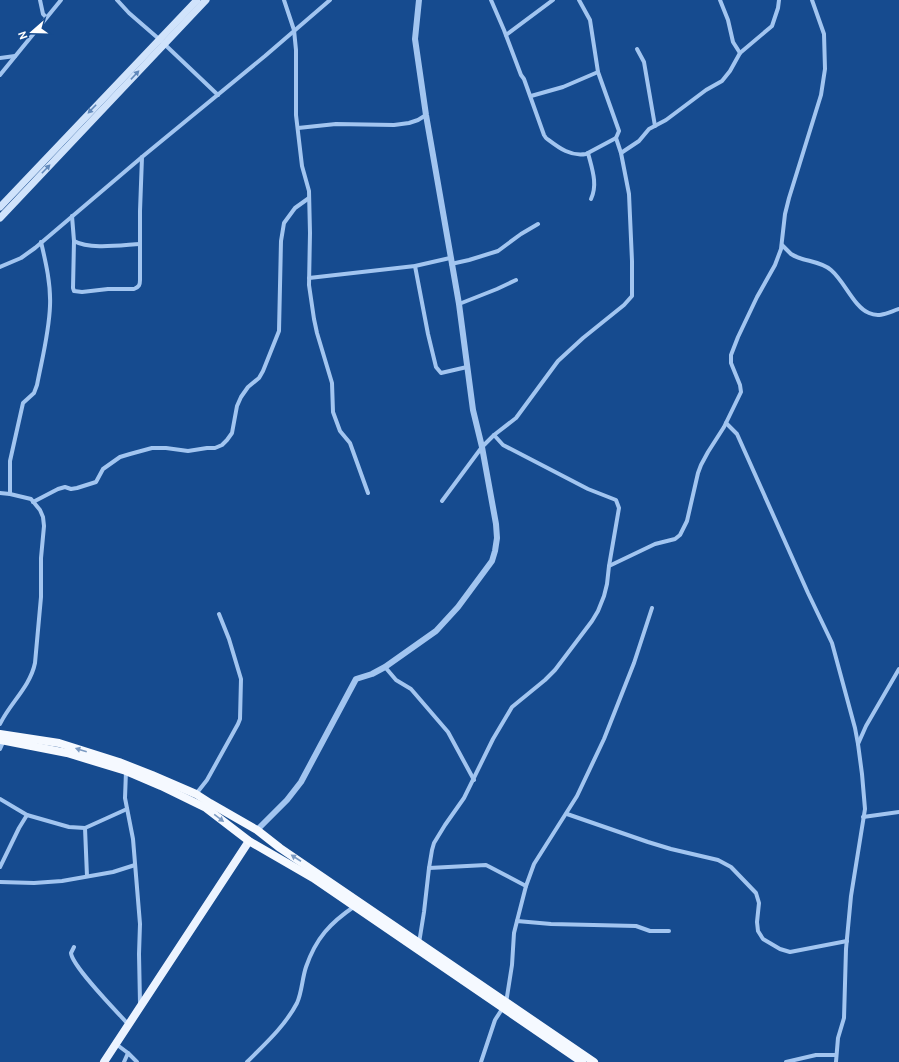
<svg xmlns="http://www.w3.org/2000/svg" width="899" height="1062" font-family="Overpass,sans-serif">
	<style>
		.lines { fill: none; stroke-linecap: round; stroke-linejoin: round }
		.minor { stroke: #a2c5f0; stroke-width: 4 }
		.tertiary { stroke: #a2c5f0; stroke-width: 6 }
		.secondary { stroke: #d0e3fb; stroke-width: 7 }
		.primary { stroke: #ebf3ff; stroke-width: 8 }
		.trunk { stroke: #f5f9ff; stroke-width: 8 }
		.oneway { fill: #6088ba }
		.oneway2 { fill: #7a99c1 }
	</style>
	<rect width="100%" height="100%" fill="#164b8f"/>
	<g class="lines">
		<g class="minor">
			<polyline points="40,0 43,14 46,17"/>
			<polyline points="117,0 129,13 159,39 218,95"/>
			<polyline points="284,0 294,30 296,50 296,115 302,166 309,191 310,233 309,285 314,319 317,333 332,383 333,412 340,431 350,443 368,493"/>
			<path d="M491,0L504,30L521,75L524,79L544,135L546,138C558,147 570,157 586,154L616,138L619,131L598,72L590,20L579,0"/>
			<polyline points="720,0 728,20 733,42 740,53"/>
			<polyline points="506,35 553,0"/>
			<polyline points="637,49 644,62 655,126"/>
			<polyline points="0,58 15,56"/>
			<polyline points="0,75 61,0"/>
			<polyline points="531,96 563,87 598,72"/>
			<polyline points="298,128 336,124 394,125 409,123 418,120 426,115"/>
			<path d="M588,153C592,169 598,184 591,199"/>
			<polyline points="621,153 639,141 649,129 666,120 706,90 722,81 730,71 740,53 772,26 778,8 779,0"/>
			<path d="M72,216L74,241L73,288L74,291L82,292L108,289H134C139,287 140,285 140,280V211L142,157"/>
			<path d="M74,241C90,250 122,245 140,244"/>
			<path d="M782,245C785,248 788,251 791,254C803,262 819,260 831,270C845,282 854,307 869,313C880,318 889,312 899,309"/>
			<polyline points="451,264 469,260 498,251 521,234 538,224"/>
			<polyline points="415,266 428,334 436,367 441,373 467,367"/>
			<polyline points="0,267 21,258 35,248 142,157 265,56 330,0"/>
			<polyline points="309,278 415,266 450,258"/>
			<polyline points="459,304 497,289 516,280"/>
			<polyline points="726,423 737,434 808,593 832,643 855,728 858,744"/>
			<polyline points="494,435 503,445 588,489 616,500 619,508 609,566"/>
			<path d="M0,493L10,494V461L23,403L34,393L37,385C42,359 49,333 50,306C51,285 46,263 41,242"/>
			<polyline points="442,501 482,447 494,435 516,418 558,361 583,338 624,305 632,296 632,261 629,194 621,153 616,138"/>
			<polyline points="33,502 58,489 65,487 71,489 77,488 96,482 103,469 120,457 130,454 152,448 166,448 188,451 207,448 215,448 222,445 227,440 232,433 237,406 241,397 248,387 259,378 263,371 279,331 281,241 284,223 295,208 309,198"/>
			<polyline points="385,667 396,680 411,689 448,732 474,780"/>
			<path d="M0,724C10,703 30,687 35,663L41,597V558L44,526L43,517L40,510L31,499L10,494"/>
			<polyline points="0,749 4,740"/>
			<polyline points="126,771 125,798 133,839 140,924 139,954 140,1003"/>
			<polyline points="196,794 207,780 238,724 240,719 241,679 229,639 219,614"/>
			<polyline points="0,799 27,815 69,827 85,828 127,809"/>
			<polyline points="567,814 648,842 671,849 718,860 731,867 756,893 759,903 757,922 758,931 763,939 780,949 790,952 847,941"/>
			<polyline points="863,817 899,812"/>
			<polyline points="85,828 87,876"/>
			<polyline points="0,867 19,828 27,815"/>
			<polyline points="429,868 486,865 526,886"/>
			<polyline points="0,882 34,883 62,881 113,872 135,865"/>
			<polyline points="517,921 526,886 534,864 577,796 604,739 634,663 652,608"/>
			<polyline points="419,943 424,912 429,868 432,850 434,843 445,825 464,798 493,739 512,707 545,680 555,670 592,621 598,611 604,596 607,584 609,566 655,544 675,539 680,535 687,521 698,473 701,465 708,452 724,427 741,392 740,385 731,363 731,355 738,337 757,297 775,265 781,249 785,214 789,198 821,95 825,69 824,34 812,0"/>
			<path d="M74,947L71,953C72,966 117,1012 128,1024"/>
			<polyline points="116,1044 128,1053"/>
			<polyline points="124,1062 128,1053 137,1062"/>
			<path d="M247,1062C265,1044 285,1026 297,1003C302,992 302,979 306,967C316,938 330,923 355,906"/>
			<polyline points="481,1062 495,1020 506,1003 512,965 514,933 517,921 551,924 636,926 650,931 669,931"/>
			<polyline points="786,1062 816,1055 836,1055"/>
			<polyline points="836,1062 838,1038 844,1018 846,949 851,896 865,809 862,774 858,744 866,726 899,669"/>
		</g>
		<polyline class="tertiary" points="257,830 287,800 301,782 356,679 372,674 385,667 436,631 458,607 492,561 495,551 497,538 496,524 482,447 473,410 459,304 426,115 415,39 419,0"/>
		<g class="secondary">
			<polyline points="0,207 197,0"/>
			<polyline points="0,218 206,0"/>
		</g>
		<polyline class="primary" points="104,1062 249,841"/>
		<g class="trunk">
			<polyline points="0,734 59,743 119,762 152,775 196,794 210,803 257,830 280,848 594,1062"/>
			<polyline points="0,740 67,753 126,771 161,786 206,808 249,841 313,878 582,1062"/>
		</g>
	</g>
	<defs><path id="oneway-solid" d="M-6-.8H1V-3.2L6.5 0L1 3.2V.8H-6Z"/></defs>
	<g class="oneway">
		<use href="#oneway-solid" transform="translate(135 75) rotate(-47)"/>
		<use href="#oneway-solid" transform="translate(92 109) rotate(134)"/>
		<use href="#oneway-solid" transform="translate(46 169) rotate(-46)"/>
	</g>
	<g class="oneway2">
		<use href="#oneway-solid" transform="translate(81 750) rotate(-163)"/>
		<use href="#oneway-solid" transform="translate(219 818) rotate(37)"/>
		<use href="#oneway-solid" transform="translate(296 858) rotate(-147)"/>
	</g>
	<g transform="translate(32 32) rotate(250)" stroke="#164b8f" stroke-width="3" paint-order="stroke">
	<path d="M0-3L7 15L0 10L-7 15Z" fill="#ffffff"/>
	<text y="-6" font-size="11" font-weight="bold" text-anchor="middle" fill="#ffffff">N</text>
	</g>
</svg>
